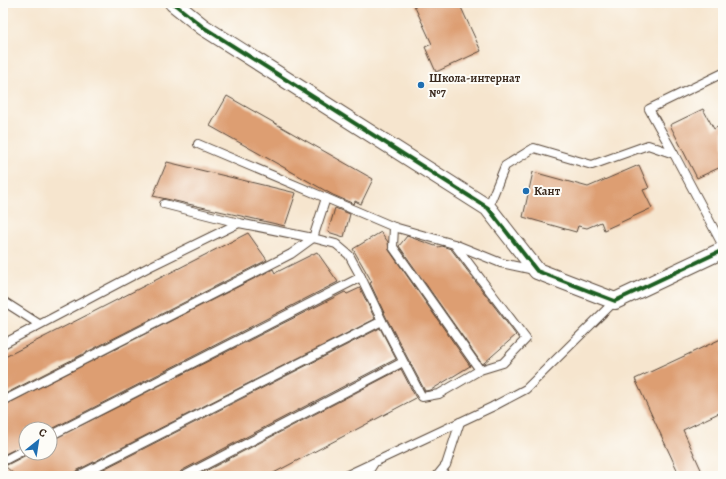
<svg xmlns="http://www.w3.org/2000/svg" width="726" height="479" font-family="Alegreya,serif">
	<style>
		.building { fill: #dd9e72 }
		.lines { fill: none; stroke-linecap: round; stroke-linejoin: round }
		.service-casing { stroke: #574638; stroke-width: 10 }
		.minor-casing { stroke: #574638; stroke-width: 18 }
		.service { stroke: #fff; stroke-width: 8 }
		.minor { stroke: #fff; stroke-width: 16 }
		.cycleway-casing { stroke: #fdfcf7; stroke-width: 6 }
		.cycleway { stroke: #1b5e20; stroke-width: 4 }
		.poi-dot { fill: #1f6fb2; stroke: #fdfcf7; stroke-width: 1.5 }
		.labels { text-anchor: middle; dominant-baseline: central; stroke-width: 4; stroke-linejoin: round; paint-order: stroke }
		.poi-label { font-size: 12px; font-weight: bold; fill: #3b2a1e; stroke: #fdfcf7; text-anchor: start }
	</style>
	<rect width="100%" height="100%" fill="#fdfcf7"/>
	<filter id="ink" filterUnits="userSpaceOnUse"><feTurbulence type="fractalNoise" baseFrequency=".025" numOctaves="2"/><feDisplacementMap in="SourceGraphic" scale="8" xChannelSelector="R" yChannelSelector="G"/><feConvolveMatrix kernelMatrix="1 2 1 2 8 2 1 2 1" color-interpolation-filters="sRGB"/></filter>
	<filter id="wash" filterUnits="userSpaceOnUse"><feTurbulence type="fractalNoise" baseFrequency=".012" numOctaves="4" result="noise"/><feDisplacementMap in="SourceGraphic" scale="16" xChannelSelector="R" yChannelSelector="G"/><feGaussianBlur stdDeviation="0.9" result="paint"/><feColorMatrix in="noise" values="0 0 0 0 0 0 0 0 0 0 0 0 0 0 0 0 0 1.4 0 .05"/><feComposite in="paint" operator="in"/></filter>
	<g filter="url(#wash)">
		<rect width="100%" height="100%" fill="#f6e5ce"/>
		<g id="blocks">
			<g class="building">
				<polygon points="413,3 459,3 481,51 436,72 425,47 432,44"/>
				<polygon points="227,96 373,179 361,204 355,201 354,204 333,195 210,126"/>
				<polygon points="703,109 714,129 723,124 723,166 697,178 670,125"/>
				<polygon points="167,162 296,193 285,226 153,196"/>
				<polygon points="639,165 649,188 643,190 652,208 604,230 601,222 587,228 578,226 576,232 523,217 533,172 588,187"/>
				<polygon points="335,208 350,214 344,237 328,232"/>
				<polygon points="381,232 388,242 389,250 470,366 431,390 425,391 387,319 370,283 372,282 353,249"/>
				<polygon points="248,233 267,260 3,395 3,358"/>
				<polygon points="407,236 438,247 442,246 451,249 516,335 484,363 482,364 399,246"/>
				<polygon points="317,252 338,282 50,430 26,429 26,444 3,455 3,406 273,269 275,273"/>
				<polygon points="360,288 375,319 76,471 73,476 16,476 5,466 30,453 50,453 50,441 345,292 347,294"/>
				<polygon points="380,328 396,359 181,471 179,476 90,476"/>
				<polygon points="723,338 723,411 683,430 704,476 680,476 635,379"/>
				<polygon points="401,369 416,398 268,476 196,476"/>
			</g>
		</g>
	</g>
	<g filter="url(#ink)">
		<use href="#blocks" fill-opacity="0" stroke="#574638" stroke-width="1"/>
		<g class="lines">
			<g class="service-casing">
				<g id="service">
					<polyline points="198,144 326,198"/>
					<polyline points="674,154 649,109 723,73"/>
					<polyline points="164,204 239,223 313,238 336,244 349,255 361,277 382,321 422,397 439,394 480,370 503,363 526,339 455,245"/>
					<polyline points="488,208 505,166 534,148 592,165 648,145 674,154 723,246"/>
					<polyline points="394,227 393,247 480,370"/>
					<polyline points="3,301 39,324"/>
					<polyline points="3,344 149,267 239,223"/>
					<polyline points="3,401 291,254 313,238 326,198 394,227 454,244 501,263 534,270"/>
					<polyline points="50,436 361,277"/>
					<polyline points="3,461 26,449"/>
					<polyline points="78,476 382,321"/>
					<polyline points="184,476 403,362"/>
					<polyline points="345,476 492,407 526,389 615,301"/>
					<polyline points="366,476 374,463"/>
					<polyline points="437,476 446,465 460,422"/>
				</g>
			</g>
			<g class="minor-casing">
				<polyline id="minor" points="173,3 203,27 488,208 537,271 615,301 723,250"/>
			</g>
			<use href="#service" class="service"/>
			<use href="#minor" class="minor"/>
			<g class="cycleway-casing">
				<polyline id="cycleway" points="173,3 203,27 488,208 537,271 615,301 723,250"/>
			</g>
			<use href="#cycleway" class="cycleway"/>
		</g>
	</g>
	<g class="poi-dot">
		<circle cx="421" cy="85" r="4"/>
		<circle cx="526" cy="191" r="4"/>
	</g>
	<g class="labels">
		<g class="poi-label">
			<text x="429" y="78">Школа-интернат<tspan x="429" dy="14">№7</tspan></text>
			<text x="534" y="191">Кант</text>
		</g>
	</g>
	<rect width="726" height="479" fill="none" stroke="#fdfcf7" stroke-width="16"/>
	<g transform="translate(38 441) rotate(30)"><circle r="19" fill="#fdfcf7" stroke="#afa8a0"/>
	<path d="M0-3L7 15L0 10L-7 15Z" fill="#1f6fb2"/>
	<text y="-6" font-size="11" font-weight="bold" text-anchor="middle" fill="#3b2a1e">С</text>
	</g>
</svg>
